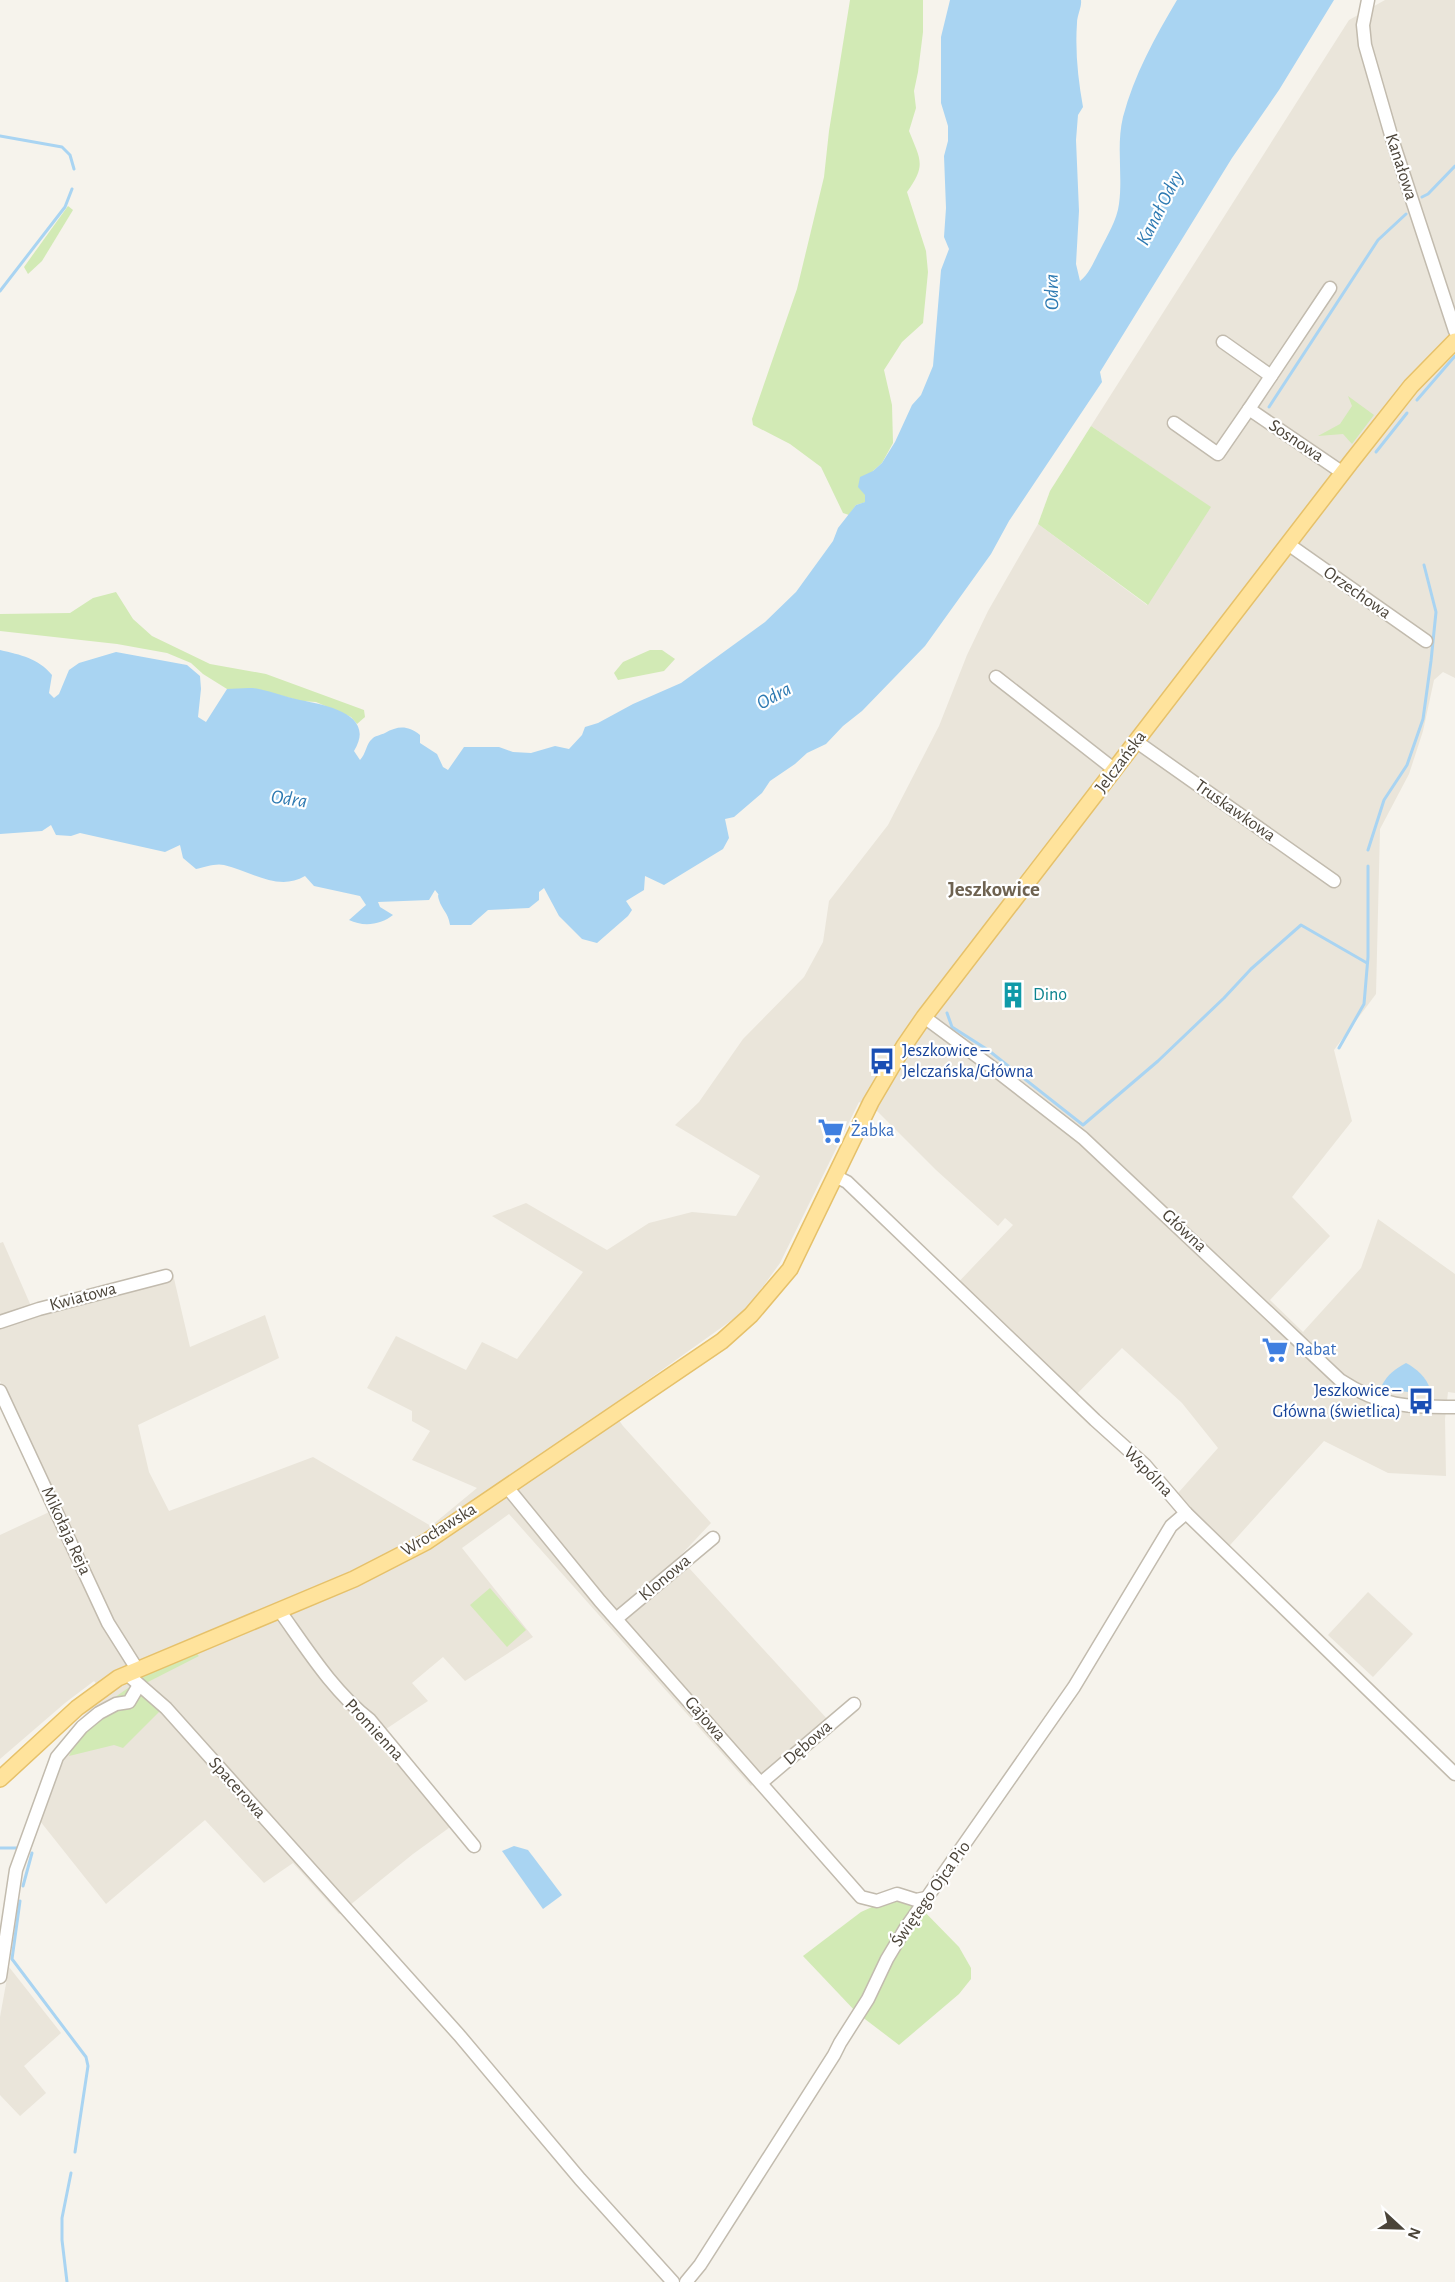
<svg xmlns="http://www.w3.org/2000/svg" width="1455" height="2282" font-family="'Alegreya Sans',sans-serif">
	<style>
		.residential { fill: #eae5da }
		.green { fill: #d2eab5 }
		.water { fill: #a9d4f2 }
		.lines { fill: none; stroke-linecap: round; stroke-linejoin: round }
		.stream { stroke: #a9d4f2; stroke-width: 3 }
		.minor-casing { stroke: #c2bbae; stroke-width: 15 }
		.major-casing { stroke: #e6c16a; stroke-width: 18 }
		.minor { stroke: #fff; stroke-width: 12 }
		.major { stroke: #ffe39c; stroke-width: 15 }
		.labels { text-anchor: middle; dominant-baseline: central; stroke-width: 4.5; stroke-linejoin: round; paint-order: stroke }
		.street-label { font-size: 18px; fill: #4b4439; stroke: #fff }
		.culture-label { font-size: 18px; fill: #0d838f; stroke: #fff; text-anchor: start }
		.transit-label { font-size: 18px; fill: #164399; stroke: #fff; text-anchor: start }
		.shop-label { font-size: 18px; fill: #366cbe; stroke: #fff; text-anchor: start }
		.water-label { font-size: 20px; font-style: italic; fill: #2e7ab2; stroke: #fff }
		.quarter-label { font-size: 21px; font-weight: bold; fill: #6e6250; stroke: #fff }
	</style>
	<rect width="100%" height="100%" fill="#f6f3ec"/>
	<g class="residential">
		<polygon points="1385,0 1455,0 1455,678 1443,672 1434,680 1423,731 1409,774 1380,829 1376,994 1334,1050 1352,1121 1292,1197 1330,1236 1270,1300 1303,1332 1361,1268 1378,1219 1455,1274 1455,1393 1448,1392 1445,1419 1446,1476 1388,1473 1324,1441 1222,1554 1171,1501 1218,1448 1182,1403 1122,1348 1069,1402 951,1290 1013,1225 1005,1218 998,1226 936,1170 877,1111 859,1102 780,1263 746,1310 610,1407 623,1426 711,1523 679,1557 829,1721 751,1786 509,1514 462,1548 533,1637 465,1681 443,1657 412,1683 428,1701 383,1731 453,1825 413,1854 339,1914 293,1863 264,1883 205,1820 106,1904 40,1821 76,1724 104,1693 94,1681 65,1703 0,1759 0,1535 60,1507 0,1381 0,1243 3,1242 31,1306 172,1270 190,1347 265,1315 279,1358 138,1425 149,1472 169,1511 313,1457 431,1526 477,1488 412,1460 430,1431 412,1421 412,1411 367,1388 396,1336 466,1370 482,1342 517,1359 583,1272 492,1216 526,1203 607,1250 649,1223 692,1212 736,1216 760,1176 675,1125 699,1102 743,1039 804,977 823,942 829,901 888,825 939,726 967,655 988,611 1038,524 1147,605 1210,507 1091,426 1349,20"/>
		<polygon points="1368,1592 1413,1634 1373,1677 1328,1635"/>
		<polygon points="9,1967 61,2033 24,2066 46,2093 20,2116 0,2095 0,2017"/>
	</g>
	<g class="green">
		<path d="M850,0H923V32L918,72L914,91L916,108L909,131C920,159 927,165 907,192L926,251L928,272L923,323L902,342L884,370L892,405L893,443L882,463L873,471L866,502L856,505L849,515L843,513L821,467L790,444L753,425L752,419L797,289L824,177L829,131Z"/>
		<polygon points="68,206 73,210 42,261 28,274 24,267"/>
		<polygon points="1348,396 1374,415 1352,444 1343,434 1318,436 1340,424 1352,406"/>
		<polygon points="1091,426 1211,507 1148,605 1038,524 1050,491"/>
		<polygon points="116,592 133,619 152,636 210,664 266,674 364,710 365,717 357,724 351,717 316,702 301,701 257,689 227,689 203,674 191,663 167,653 117,644 0,631 0,614 70,613 93,598"/>
		<polygon points="650,650 662,650 675,659 664,671 618,680 614,673 623,662"/>
		<polygon points="490,1588 526,1630 507,1647 470,1605"/>
		<polygon points="196,1653 199,1656 146,1683 167,1704 123,1748 114,1745 69,1756 88,1716 141,1679 150,1669"/>
		<polygon points="894,1897 915,1902 959,1947 971,1968 971,1979 959,1994 899,2045 857,2013 803,1956 861,1912"/>
	</g>
	<g class="water">
		<path d="M950,0H1081C1082,7 1077,15 1077,23C1075,51 1078,79 1083,107L1078,115L1076,140L1079,211L1076,264L1080,281C1090,273 1094,261 1100,250C1107,236 1117,220 1119,204C1123,175 1116,146 1123,117C1134,75 1155,37 1177,0H1334L1279,90L1232,158L1100,372L1102,382L1009,521L991,554L925,646L862,711L843,726L826,744L807,753L795,764L770,781L762,793L734,817L725,819L729,838L723,849L664,885L645,876L644,890L626,901L632,910L628,916L597,943L582,939L559,916L544,888L539,892V900L529,908L488,910L471,925H450C448,912 442,910 439,900C436,890 442,899 435,890L429,900L378,902L380,907L393,915C381,925 363,927 349,920L366,905L360,896L314,886L305,876C278,892 251,871 224,865C216,863 204,867 196,869L183,858L180,845L165,852L80,833L71,836L56,835L51,825L42,831L0,834V650C21,655 38,658 52,675L49,693L54,698L59,694L69,670L79,663L116,652L187,665L200,676L201,689L198,717L206,722L227,689C237,689 249,687 259,689C273,692 286,697 300,700C325,705 377,714 354,751L360,760C366,754 366,744 372,739C374,736 381,735 385,733C398,726 407,725 420,735V743L437,754L443,767L448,770L464,747H499L513,752L531,753L555,746L569,749L582,735L585,727L598,723L633,704L681,683L765,622L796,592L833,541L838,528L856,505L865,502V495L858,487L860,477L873,471L882,463L895,442L912,405L921,395L933,366L941,270L949,249L944,237L946,208L944,156L948,141V126L941,103V37Z"/>
		<path d="M1406,1363C1416,1368 1427,1378 1430,1389L1426,1394L1391,1390L1382,1385C1388,1374 1395,1369 1406,1363Z"/>
		<polygon points="514,1846 528,1850 562,1895 543,1909 502,1851"/>
	</g>
	<g class="lines">
		<g class="stream">
			<polyline points="0,136 62,147 70,155 74,169"/>
			<polyline points="1422,197 1428,194 1455,166"/>
			<polyline points="0,291 65,207 72,189"/>
			<polyline points="1417,400 1455,356"/>
			<polyline points="1269,407 1378,240 1406,214"/>
			<polyline points="1376,452 1407,413"/>
			<polyline points="1368,850 1384,800 1407,765 1423,719 1431,661 1436,612 1424,565"/>
			<polyline points="947,1013 952,1027 988,1050 1083,1125 1158,1061 1224,998 1251,969 1301,925 1367,963"/>
			<polyline points="1339,1048 1364,1004 1368,957 1368,866"/>
			<polyline points="0,1848 17,1848"/>
			<polyline points="23,1886 32,1853"/>
			<polyline points="20,1901 12,1959 86,2057 88,2066 75,2152"/>
			<polyline points="67,2282 62,2240 62,2218 71,2173"/>
		</g>
		<g class="minor-casing">
			<g id="minor">
				<polyline points="1368,0 1363,25 1365,45 1393,142 1455,331"/>
				<polyline points="1330,288 1249,409 1343,473"/>
				<polyline points="1223,342 1271,376"/>
				<polyline points="1174,423 1218,454 1249,409"/>
				<polyline points="1288,544 1426,641"/>
				<polyline points="996,677 1115,770"/>
				<polyline points="1137,742 1334,881"/>
				<path d="M924,1017L993,1068L1083,1138L1340,1380C1381,1407 1408,1407 1455,1407"/>
				<polyline points="835,1176 847,1182 1095,1420 1145,1465 1186,1513 1455,1774"/>
				<polyline points="0,1322 39,1309 166,1276"/>
				<polyline points="0,1391 108,1623 137,1669"/>
				<polyline points="507,1487 600,1601 861,1897 877,1901 897,1894 916,1900 926,1898"/>
				<path d="M279,1610C307,1649 332,1690 370,1720L474,1846"/>
				<polyline points="616,1619 713,1538"/>
				<polyline points="127,1674 166,1708 459,2035 580,2179 673,2282"/>
				<polyline points="761,1783 854,1704"/>
				<polyline points="0,1977 16,1870 57,1757 82,1727 99,1713 116,1704 129,1702 139,1685"/>
				<polyline points="686,2282 700,2265 834,2055 840,2043 868,1999 887,1959 905,1929 1074,1687 1171,1526 1186,1513"/>
			</g>
		</g>
		<g class="major-casing">
			<polyline id="major" points="0,1779 77,1708 118,1678 354,1579 426,1542 722,1341 751,1315 790,1269 871,1102 904,1046 924,1017 1351,462 1411,386 1455,341"/>
		</g>
		<use href="#minor" class="minor"/>
		<use href="#major" class="major"/>
	</g>
	<defs>
		<g id="building-bare" transform="scale(2.07)"><path d="M-4-6H4V6H1V3H-1V6H-4ZM-2.5-4.3h1.7v1.8h-1.7ZM.8-4.3h1.7v1.8H.8ZM-2.5-1h1.7V.8h-1.7ZM.8-1h1.7V.8H.8Z" fill="#0f9aa8" stroke="#fff" stroke-width="2.5" paint-order="stroke"/></g>
		<g id="bus-bare" transform="scale(2.07)"><path d="M-5-6H5V4H4V6H2V4H-2V6H-4V4H-5ZM-3.5-4V0h7V-4ZM-3.5 1.2v1.5H-2V1.2ZM2 1.2v1.5H3.5V1.2Z" fill="#1a4fb4" stroke="#fff" stroke-width="2.5" paint-order="stroke"/></g>
		<g id="supermarket-bare" transform="scale(2.07)"><path d="M-6-5.5h2.5l.6 2H6L4.5 2H-2.5L-4.4-4H-6ZM-1.5 3.2a1.3 1.3 0 1 0 .1 0ZM3 3.2a1.3 1.3 0 1 0 .1 0Z" fill="#3f7fe0" stroke="#fff" stroke-width="2.5" paint-order="stroke"/></g>
	</defs>
	<g fill-rule="evenodd">
		<use href="#building-bare" x="1013" y="995"/>
		<use href="#bus-bare" x="882" y="1061"/>
		<use href="#supermarket-bare" x="831" y="1131"/>
		<use href="#supermarket-bare" x="1275" y="1350"/>
		<use href="#bus-bare" x="1421" y="1401"/>
	</g>
	<g class="labels">
		<g class="street-label">
			<text transform="translate(1401 167) rotate(72)">Kanałowa</text>
			<text transform="translate(1296 441) rotate(34)">Sosnowa</text>
			<text transform="translate(1357 593) rotate(35)">Orzechowa</text>
			<text transform="translate(1121 762) rotate(-53)">Jelczańska</text>
			<text transform="translate(1235 811) rotate(35)">Truskawkowa</text>
			<text transform="translate(1184 1231) rotate(43)">Główna</text>
			<text transform="translate(83 1297) rotate(-15)">Kwiatowa</text>
			<text transform="translate(1148 1472) rotate(46)">Wspólna</text>
			<text transform="translate(439 1530) rotate(-32)">Wrocławska</text>
			<text transform="translate(66 1531) rotate(65)">Mikołaja Reja</text>
			<text transform="translate(665 1578) rotate(-40)">Klonowa</text>
			<text transform="translate(705 1719) rotate(49)">Gajowa</text>
			<text transform="translate(374 1730) rotate(47)">Promienna</text>
			<text transform="translate(808 1743) rotate(-41)">Dębowa</text>
			<text transform="translate(237 1788) rotate(48)">Spacerowa</text>
			<text transform="translate(931 1894) rotate(-55)">Świętego Ojca Pio</text>
		</g>
		<g class="culture-label">
			<text x="1033" y="995">Dino</text>
		</g>
		<g class="transit-label">
			<text x="902" y="1051">Jeszkowice –<tspan x="902" dy="21">Jelczańska/Główna</tspan></text>
			<text x="1401" y="1391" text-anchor="end">Jeszkowice –<tspan x="1401" dy="21">Główna (świetlica)</tspan></text>
		</g>
		<g class="shop-label">
			<text x="851" y="1131">Żabka</text>
			<text x="1295" y="1350">Rabat</text>
		</g>
		<g class="water-label">
			<text transform="translate(1160 208) rotate(-63)">Kanał Odry</text>
			<text transform="translate(1052 292) rotate(-91)">Odra</text>
			<text transform="translate(774 696) rotate(-29)">Odra</text>
			<text transform="translate(289 799) rotate(8)">Odra</text>
		</g>
		<g class="quarter-label">
			<text x="994" y="889">Jeszkowice</text>
		</g>
	</g>
	<g transform="translate(1401 2228) rotate(112)" stroke="#ffffff" stroke-width="4.5" paint-order="stroke">
	<path d="M0-4.5L10 22L0 15L-10 22Z" fill="#4b4439"/>
	<text y="-9" font-size="16" font-weight="bold" text-anchor="middle" fill="#4b4439">N</text>
	</g>
</svg>
